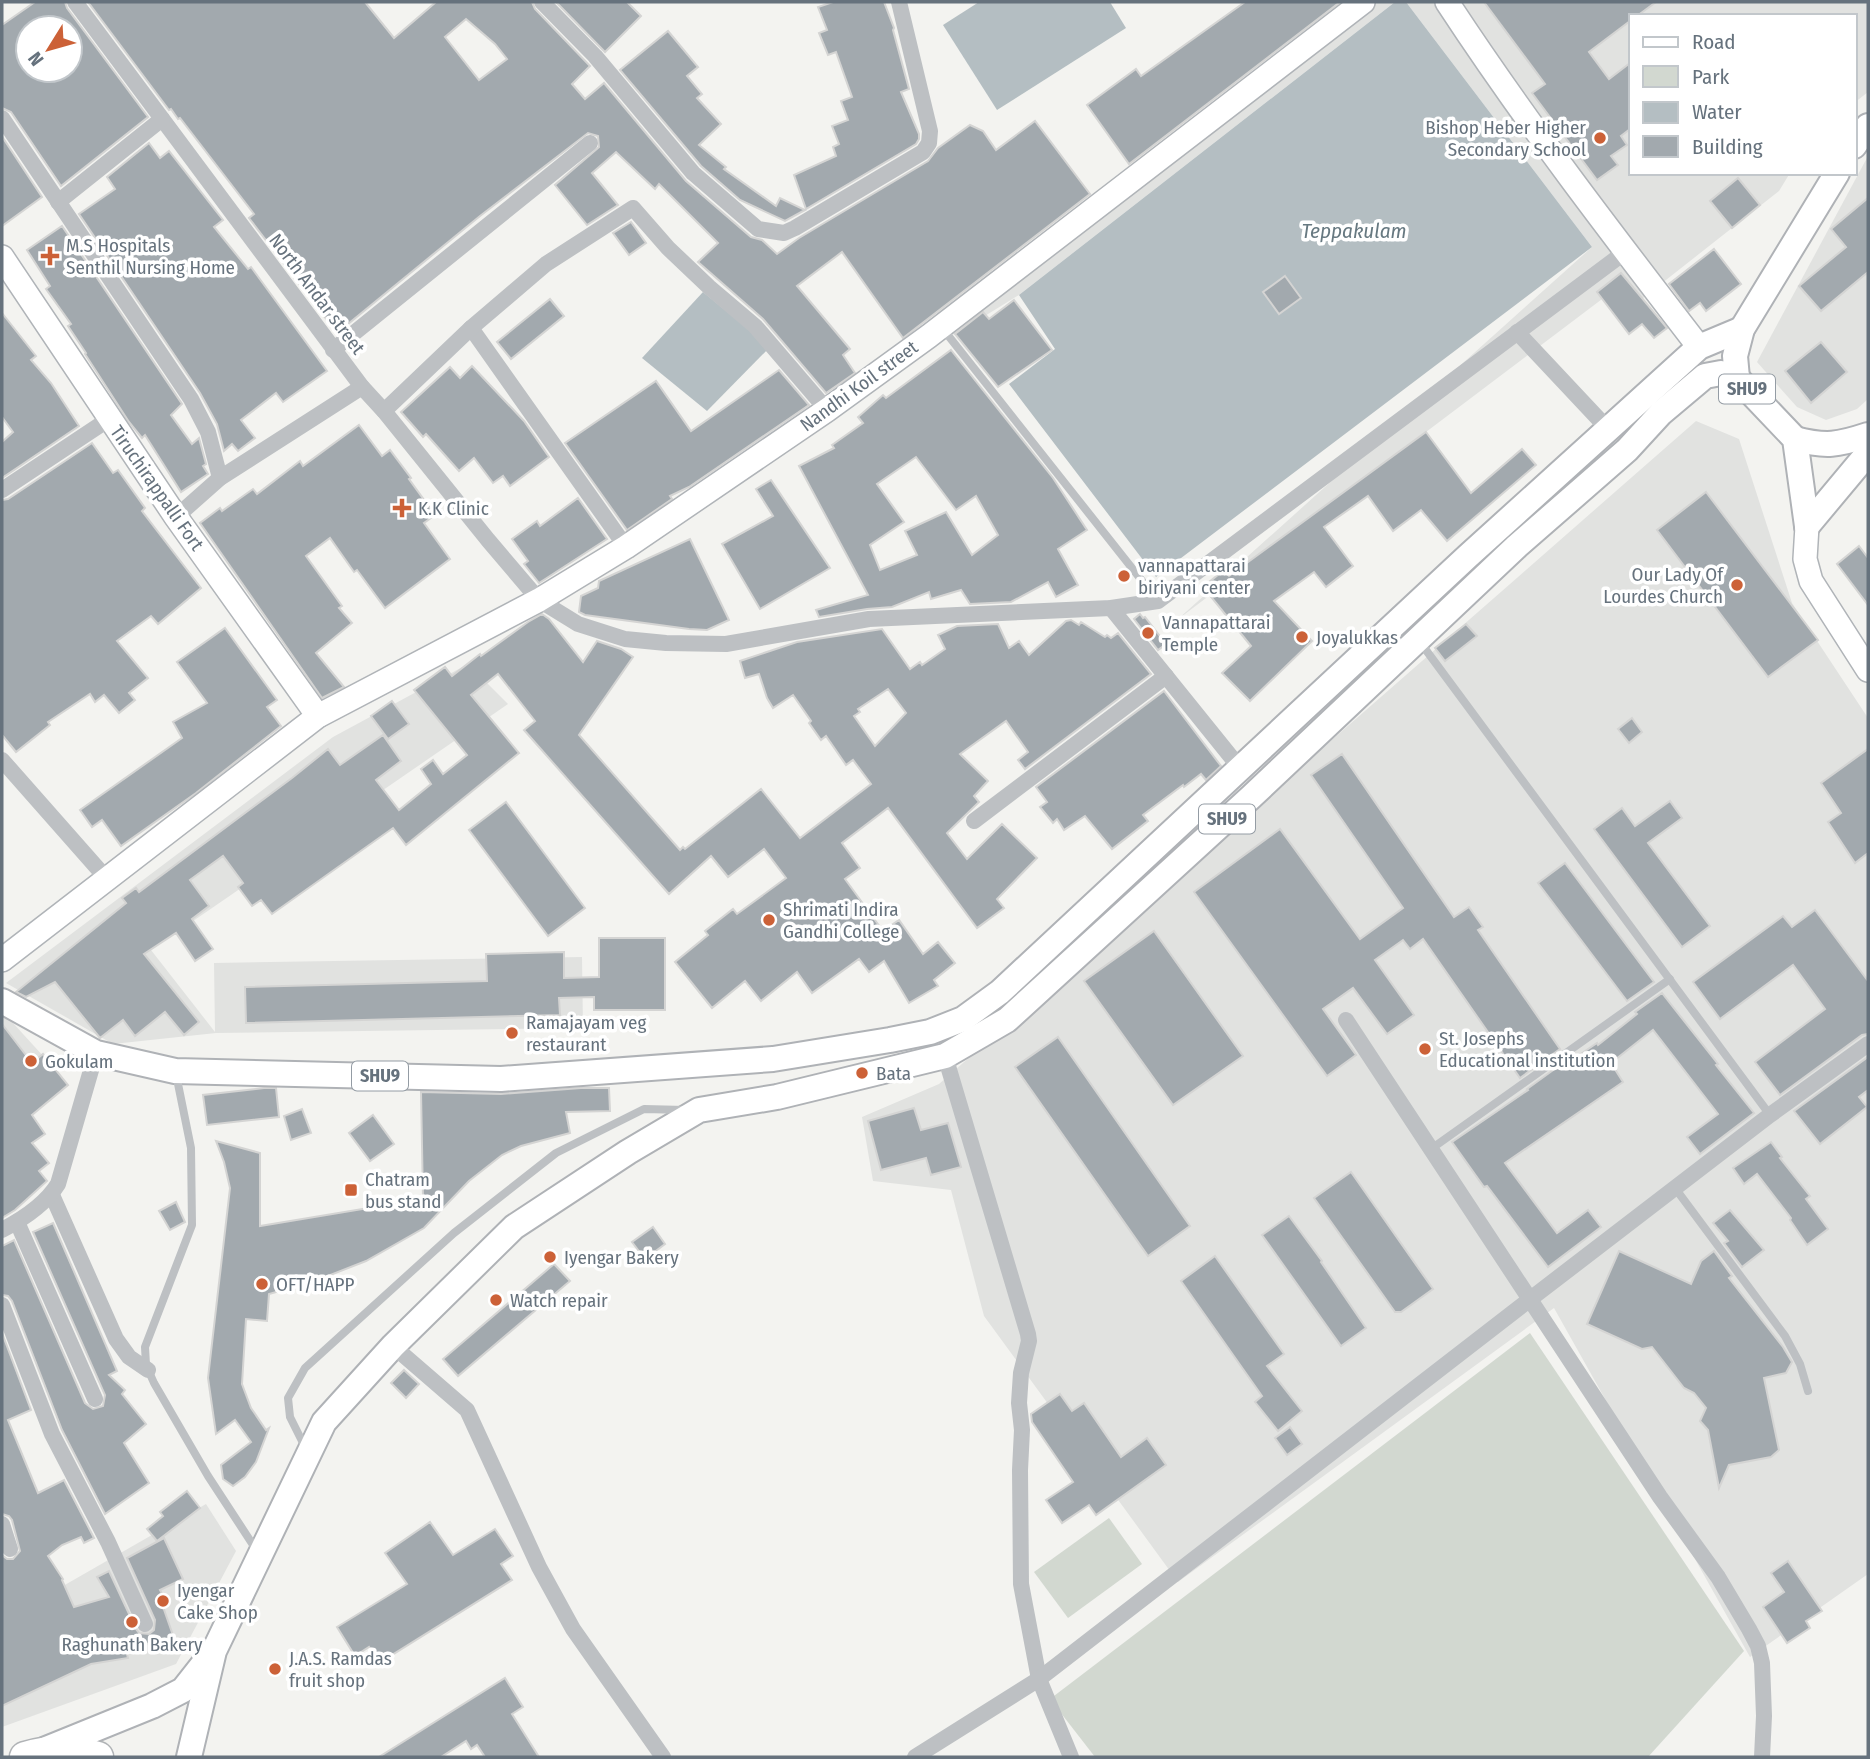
<svg xmlns="http://www.w3.org/2000/svg" width="1870" height="1759" font-family="'Fira Sans Condensed',sans-serif">
	<style>
		.built { fill: #e1e2e0 }
		.green { fill: #d2d8d0 }
		.water { fill: #b4bec2 }
		.building { fill: #a2a9ae; stroke: #d4d4d3; stroke-width: 2; fill-rule: evenodd }
		.lines { fill: none; stroke-linecap: round; stroke-linejoin: round }
		.secondary-casing { stroke: #b0b4b8; stroke-width: 26 }
		.primary-casing { stroke: #afb2b6; stroke-width: 28 }
		.highway-casing { stroke: #b0b3b6; stroke-width: 33 }
		.lane { stroke: #bdc0c3; stroke-width: 8 }
		.street { stroke: #bdc0c3; stroke-width: 16 }
		.secondary { stroke: #fff; stroke-width: 23 }
		.primary { stroke: #fff; stroke-width: 24 }
		.highway { stroke: #fff; stroke-width: 30 }
		.poi-dot { fill: #cc6137; stroke: #fff; stroke-width: 2.5 }
		.labels { text-anchor: middle; dominant-baseline: central; stroke-width: 7; stroke-linejoin: round; paint-order: stroke }
		.shield { fill: #fff; stroke: #949ca4; stroke-width: 2 }
		.shield-label { font-size: 18px; font-weight: bold; fill: #66727d }
		.poi-label { font-size: 19px; fill: #66727d; stroke: #fff; text-anchor: start }
		.street-label { font-size: 19px; fill: #66727d; stroke: #fff }
		.water-label { font-size: 21px; font-style: italic; fill: #677981; stroke: #fff }
	</style>
	<rect width="100%" height="100%" fill="#f3f3f0"/>
	<g class="built">
		<polygon points="1347,2 1395,2 1019,295 954,335 937,313"/>
		<polygon points="1406,2 1868,2 1868,92 1854,103 1854,16 1630,16 1630,173 1790,173 1779,191 1638,302 1622,284 1177,620 1592,247"/>
		<polygon points="1868,156 1868,399 1857,409 1826,420 1797,407 1757,362"/>
		<polygon points="1696,421 1739,439 1792,603 1868,718 1868,1574 1750,1657 1554,1308 1178,1582 984,1316 951,1190 873,1181 862,1117 939,1084"/>
		<polygon points="468,664 508,704 151,950 215,1032 214,963 582,957 583,1028 216,1033 113,1044 6,983 333,737"/>
		<polygon points="2,1011 44,1057 2,1089"/>
		<polygon points="206,1504 236,1551 176,1664 2,1727 2,1621"/>
	</g>
	<g class="green">
		<polygon points="1530,1333 1744,1651 1648,1757 1095,1757 1050,1699"/>
		<polygon points="1109,1518 1142,1564 1068,1618 1034,1572"/>
	</g>
	<g class="water">
		<polygon points="979,2 1110,2 1126,28 997,110 943,25"/>
		<polygon points="1395,2 1406,2 1592,247 1156,577 1009,384 1055,349 1019,295"/>
		<polygon points="703,292 770,347 707,411 642,358"/>
	</g>
	<g class="building">
		<path d="M35,2H65L67,8L148,117L61,186L11,112L2,108V25ZM28,28H70V70H28Z"/>
		<path d="M88,2H365L394,38L436,2H532L535,9L590,66L572,84L585,99L604,83L686,181L751,237L762,240L777,254L799,238L928,161L938,148L970,125L983,131L996,150L1035,121L1090,194L903,338L842,252L797,286L850,349L843,355L855,373L826,393L763,319L698,262L718,243L659,184L655,189L616,152L592,173L618,205L587,225L555,185L599,147L598,136L588,133L480,216L337,333L249,218L254,214L180,118L178,119L171,109L169,110ZM466,19L495,44L507,59L479,80L445,37Z"/>
		<polygon points="556,2 627,2 641,16 605,52"/>
		<polygon points="833,2 884,2 894,28 893,30 909,89 901,92 919,134 919,139 916,144 806,209 794,175 836,156 833,147 839,144 832,126 848,120 841,101 852,97 836,52 828,55 819,33 827,30 818,7"/>
		<polygon points="1245,2 1340,2 1129,164 1087,105 1136,69 1141,76"/>
		<polygon points="1484,2 1656,2 1637,16 1630,16 1630,21 1589,52 1609,79 1630,63 1630,129 1621,136 1627,145 1611,156 1618,165 1597,180 1532,93 1545,84"/>
		<polygon points="668,31 698,67 687,76 702,94 697,98 721,124 699,145 726,167 724,169 776,206 780,198 805,210 785,221 740,200 701,166 620,70"/>
		<polygon points="3,138 42,197 2,226 2,139"/>
		<polygon points="149,143 160,158 169,151 223,220 214,227 248,269 251,267 327,371 283,402 276,393 241,420 255,438 238,451 232,444 224,451 217,424 200,393 79,214 115,189 107,177"/>
		<polygon points="1738,178 1760,205 1732,228 1710,201"/>
		<polygon points="1868,198 1868,272 1821,311 1799,286 1846,247 1831,229"/>
		<polygon points="631,222 646,243 629,255 613,233"/>
		<polygon points="62,226 182,404 171,415 192,444 199,438 206,464 203,466 208,474 181,492 145,435 142,438 129,422 85,354 86,353 68,326 71,324 46,289 50,286 27,250"/>
		<polygon points="1714,249 1741,284 1706,311 1700,303 1689,311 1669,284"/>
		<polygon points="1621,273 1667,328 1654,338 1642,324 1629,334 1597,292"/>
		<polygon points="1285,276 1301,298 1279,314 1263,292"/>
		<polygon points="550,299 564,316 511,359 497,342"/>
		<polygon points="1014,300 1052,350 998,387 955,334 983,312 989,319"/>
		<polygon points="2,313 36,356 31,360 51,383 79,426 2,478 2,442 13,432 2,417"/>
		<polygon points="1821,342 1847,372 1811,403 1785,371"/>
		<path d="M951,350L1053,478L1087,530L1058,549L1078,585L1056,597L1048,582L1011,602L970,604L961,590L931,599L929,592L892,607L867,609L819,617L816,610L868,595L799,466L834,448L832,445L863,423L858,417L883,395L886,398ZM916,457L956,510L976,496L998,535L972,555L946,512L905,531L917,555L880,570L870,545L904,522L877,484Z"/>
		<polygon points="472,366 524,421 549,457 510,486 503,476 493,483 474,458 459,471 426,434 423,437 401,412 450,367 460,378"/>
		<polygon points="779,370 809,405 689,487 670,496 672,499 627,530 565,443 656,381 691,431"/>
		<polygon points="359,425 382,456 390,450 411,478 409,479 435,515 424,523 450,559 385,608 357,570 354,572 330,538 306,556 342,606 339,608 352,623 316,653 344,687 322,698 200,523 220,508 222,511 253,489 257,494 300,461 303,466"/>
		<polygon points="1426,432 1471,493 1522,449 1536,465 1447,541 1421,510 1393,531 1368,496 1324,527 1353,566 1326,587 1314,572 1274,601 1312,641 1250,701 1222,673 1251,646 1203,587 1224,570 1229,576"/>
		<polygon points="92,443 113,473 118,470 145,508 142,511 201,588 158,624 151,616 117,641 148,678 129,693 135,700 119,713 104,695 95,702 90,694 48,722 50,725 16,752 2,735 2,500 8,499"/>
		<polygon points="771,480 830,568 760,609 722,544 773,516 756,489"/>
		<polygon points="1706,492 1818,640 1768,677 1657,530"/>
		<polygon points="578,498 607,539 539,583 524,564 528,561 512,539 537,521 540,526"/>
		<polygon points="690,539 729,620 707,630 689,629 585,615 579,612 581,596 598,588 599,581"/>
		<polygon points="1859,546 1868,558 1868,605 1837,564"/>
		<path d="M542,614L549,619L583,662L597,641L621,649L633,657L579,735L680,850L683,847L685,849L761,789L800,838L871,784L853,760L846,765L826,736L821,740L809,723L811,721L793,695L773,708L767,698L759,674L745,678L740,661L797,642L882,629L910,669L920,662L922,665L945,649L938,635L957,626L998,624L1009,648L1019,641L1029,655L1066,621L1071,620L1079,625L1081,622L1105,637L1107,635L1111,638L1118,633L1151,674L1025,769L1018,760L1028,752L1006,721L960,754L988,781L974,796L979,802L947,833L967,859L1002,824L1037,858L997,899L1004,908L977,928L888,808L842,843L860,868L845,879L883,931L899,920L923,954L938,942L955,963L934,980L938,986L909,1003L884,961L869,972L859,959L812,993L797,972L761,1001L745,981L712,1008L675,962L708,935L705,931L733,909L737,914L786,878L764,849L728,877L711,856L669,894L524,730L535,721L498,674L471,695L519,753L406,845L393,828L272,914L261,900L252,906L238,887L243,883L223,856L190,880L209,906L192,919L213,949L195,961L176,933L144,954L199,1022L184,1035L165,1012L135,1036L123,1020L100,1038L55,982L26,997L16,992L126,903L122,898L136,888L139,892L292,778L328,749L340,765L383,735L401,761L376,780L399,810L431,784L421,769L433,760L443,774L467,755L414,690L445,667L452,676L480,654L481,656L528,622ZM888,689L906,713L875,746L854,716L860,712L858,709Z"/>
		<polygon points="1140,614 1143,618 1145,617 1166,644 1158,650 1134,619"/>
		<polygon points="1466,624 1477,636 1445,661 1435,648"/>
		<polygon points="225,628 277,700 267,707 281,726 196,793 121,846 102,820 92,827 80,810 182,738 173,722 207,703 177,662"/>
		<polygon points="1164,691 1221,766 1206,780 1201,774 1184,787 1183,785 1143,815 1148,821 1112,849 1085,816 1064,830 1057,819 1053,823 1040,807 1047,802 1036,787"/>
		<polygon points="392,701 409,724 388,739 371,716"/>
		<polygon points="1632,718 1642,732 1629,743 1618,729"/>
		<polygon points="1868,749 1868,853 1855,863 1828,822 1841,813 1821,783"/>
		<polygon points="1342,754 1454,917 1469,907 1483,927 1478,930 1560,1049 1520,1078 1423,939 1410,949 1403,940 1375,960 1414,1015 1387,1034 1353,988 1323,1009 1356,1055 1327,1076 1194,892 1280,829 1360,939 1403,908 1311,775"/>
		<polygon points="1670,801 1682,818 1648,843 1710,926 1682,947 1594,829 1622,808 1635,826"/>
		<polygon points="506,802 585,908 548,936 469,830"/>
		<polygon points="1565,863 1654,982 1627,1001 1538,883"/>
		<polygon points="1815,910 1868,981 1868,1034 1862,1035 1780,1095 1755,1062 1825,1009 1793,965 1720,1019 1693,982 1783,916 1792,927"/>
		<polygon points="1154,931 1243,1056 1173,1105 1084,981"/>
		<polygon points="599,938 665,938 665,1010 594,1010 594,997 559,998 560,1015 246,1023 245,987 487,981 486,954 564,952 564,978 599,977"/>
		<polygon points="1662,993 1718,1064 1716,1065 1754,1113 1700,1154 1687,1137 1718,1114 1653,1030 1611,1063 1623,1082 1505,1163 1557,1233 1588,1210 1601,1227 1548,1267 1487,1186 1484,1187 1452,1142 1528,1090 1527,1089 1567,1060 1569,1062 1597,1043 1598,1045 1637,1014 1635,1012"/>
		<polygon points="2,1024 32,1063 43,1054 68,1085 32,1115 45,1134 32,1143 49,1163 39,1171 47,1181 15,1210 2,1218"/>
		<polygon points="1058,1037 1190,1226 1148,1256 1015,1067"/>
		<polygon points="1868,1057 1868,1090 1859,1097 1867,1107 1820,1144 1794,1111"/>
		<polygon points="264,1088 276,1088 279,1117 207,1125 203,1095"/>
		<polygon points="581,1088 609,1088 610,1111 566,1112 570,1133 521,1146 502,1155 469,1181 424,1228 366,1261 315,1281 269,1294 267,1321 246,1319 242,1384 251,1408 266,1430 269,1428 256,1462 245,1477 233,1486 223,1479 221,1465 251,1442 235,1420 216,1434 208,1378 230,1188 224,1162 216,1141 260,1153 260,1226 423,1199 421,1092 501,1094"/>
		<polygon points="914,1108 921,1130 948,1123 961,1167 931,1175 926,1158 881,1170 868,1121"/>
		<polygon points="302,1109 311,1133 291,1140 284,1116"/>
		<polygon points="373,1115 394,1144 370,1161 349,1133"/>
		<polygon points="1771,1142 1782,1157 1780,1158 1810,1196 1806,1199 1828,1229 1807,1245 1790,1220 1791,1218 1757,1174 1744,1184 1733,1168"/>
		<polygon points="1351,1172 1433,1289 1401,1312 1395,1312 1314,1198"/>
		<polygon points="176,1202 185,1222 170,1230 159,1211"/>
		<polygon points="1730,1210 1764,1250 1742,1267 1724,1243 1728,1241 1713,1223"/>
		<polygon points="1289,1216 1322,1261 1321,1262 1366,1328 1341,1346 1262,1235"/>
		<polygon points="53,1223 117,1371 109,1375 125,1390 122,1394 146,1424 124,1443 149,1483 105,1514 62,1430 12,1301 8,1296 2,1295 2,1246 14,1240 85,1403 93,1409 103,1406 105,1395 33,1232"/>
		<polygon points="653,1227 665,1244 645,1259 632,1242"/>
		<polygon points="1619,1251 1691,1284 1701,1261 1714,1251 1732,1276 1729,1278 1783,1347 1792,1362 1786,1373 1764,1378 1779,1450 1771,1457 1729,1465 1719,1488 1708,1430 1700,1421 1706,1408 1694,1393 1684,1388 1652,1347 1642,1349 1587,1324"/>
		<polygon points="1215,1256 1284,1354 1267,1366 1302,1411 1278,1431 1255,1402 1262,1396 1181,1281"/>
		<polygon points="554,1264 570,1281 458,1376 443,1359"/>
		<polygon points="2,1333 31,1410 8,1420 38,1493 64,1480 94,1538 84,1543 81,1537 62,1545 48,1556 63,1579 62,1580 74,1607 109,1597 97,1577 109,1571 136,1629 139,1633 149,1634 154,1630 155,1620 127,1558 164,1538 183,1579 160,1590 165,1599 161,1601 175,1641 156,1648 153,1641 127,1654 128,1658 91,1664 2,1706 2,1555 7,1559 13,1559 20,1551 12,1520 9,1516 2,1514"/>
		<polygon points="404,1370 419,1384 406,1398 391,1383"/>
		<polygon points="1060,1394 1072,1411 1084,1403 1121,1457 1147,1438 1166,1465 1096,1515 1089,1505 1062,1523 1046,1500 1073,1482 1032,1422 1031,1414"/>
		<polygon points="1290,1427 1302,1444 1287,1455 1275,1438"/>
		<polygon points="187,1491 200,1508 157,1541 147,1529 163,1516 160,1512"/>
		<polygon points="430,1522 453,1555 495,1529 513,1556 501,1564 512,1580 379,1663 369,1647 355,1656 337,1627 407,1584 385,1553"/>
		<polygon points="1788,1561 1822,1611 1806,1621 1810,1628 1787,1643 1763,1607 1784,1592 1771,1573"/>
		<polygon points="505,1678 523,1707 512,1714 539,1757 485,1757 477,1745 471,1749 466,1741 441,1757 379,1757"/>
	</g>
	<g class="lines">
		<g class="secondary-casing">
			<g id="secondary">
				<path d="M1447,2C1525,121 1612,234 1699,347"/>
				<polyline points="2,257 176,517 318,716"/>
				<polyline points="1807,526 1805,559 1811,581 1868,670"/>
				<polyline points="2,960 318,716 539,600 626,547 827,410 929,336 1363,2"/>
			</g>
		</g>
		<g class="primary-casing">
			<g id="primary">
				<polyline points="1854,146 1868,126"/>
				<polyline points="1737,378 1735,356 1742,329 1837,173"/>
				<path d="M1795,439C1826,447 1838,445 1868,435"/>
				<polyline points="1807,526 1868,453"/>
				<polyline points="2,1001 96,1053 175,1071 501,1079 773,1059 890,1040 930,1032 963,1019 1000,992 1468,556 1699,347 1742,329"/>
				<polyline points="46,1749 152,1706 183,1690 209,1657"/>
				<polyline points="189,1757 214,1651 324,1422 393,1346 514,1227 628,1152 699,1110 777,1097 945,1056 1007,1020 1251,797 1517,546 1627,450 1661,413 1705,376 1721,373 1737,378 1795,439 1807,526"/>
			</g>
		</g>
		<g class="highway-casing">
			<path id="highway" d="M25,1757C50,1749 73,1749 98,1757"/>
		</g>
		<g class="lane">
			<polyline points="943,329 1158,601"/>
			<polyline points="1420,642 1770,1115"/>
			<polyline points="176,1074 191,1148 192,1225 145,1347 146,1365 154,1383 208,1476 257,1551"/>
			<polyline points="1431,1149 1670,979"/>
			<polyline points="1675,1188 1785,1336 1800,1364 1808,1391"/>
			<polyline points="305,1447 290,1417 288,1398 305,1368 454,1233 556,1153 644,1109 685,1110"/>
		</g>
		<g class="street">
			<polyline points="75,2 362,387 384,411 488,540 539,600 578,624 625,639 666,643 726,644 869,619 1111,608 1158,601 1625,252"/>
			<polyline points="542,2 595,56 693,173 758,229 784,233 795,228 923,152 929,143 930,131 899,2"/>
			<polyline points="2,118 191,399 208,432 220,478"/>
			<polyline points="58,202 162,119"/>
			<polyline points="471,328 626,547"/>
			<polyline points="1517,332 1608,429"/>
			<polyline points="333,350 590,143"/>
			<polyline points="384,411 471,328 546,264 633,208 668,248 709,287 755,326 827,410"/>
			<polyline points="2,490 109,419"/>
			<polyline points="176,517 220,478 362,387"/>
			<polyline points="1111,608 1240,768"/>
			<polyline points="2,760 107,879"/>
			<polyline points="974,821 1166,676"/>
			<polyline points="1346,1020 1660,1497 1718,1577 1749,1629 1758,1646 1762,1663 1764,1716 1762,1757"/>
			<polyline points="945,1056 1028,1334 1029,1341 1021,1373 1019,1403 1022,1430 1020,1470 1021,1584 1039,1679 1071,1757"/>
			<polyline points="52,1195 116,1339 129,1357 148,1370"/>
			<polyline points="17,1222 95,1399"/>
			<path d="M2,1230C23,1219 45,1205 58,1184L96,1053"/>
			<polyline points="2,1305 52,1434 108,1542 145,1624"/>
			<polyline points="393,1346 467,1410 539,1567 573,1629 663,1757"/>
			<polyline points="2,1524 10,1549"/>
			<polyline points="915,1757 1039,1679 1529,1300 1770,1115 1868,1044"/>
		</g>
		<use href="#secondary" class="secondary"/>
		<use href="#primary" class="primary"/>
		<use href="#highway" class="highway"/>
	</g>
	<g class="poi-dot">
		<circle cx="1600" cy="138" r="7"/>
		<path d="M46.5 245.5h7v7h7v7h-7v7h-7v-7h-7v-7h7z"/>
		<path d="M398.5 497.5h7v7h7v7h-7v7h-7v-7h-7v-7h7z"/>
		<circle cx="1124" cy="576" r="7"/>
		<circle cx="1737" cy="585" r="7"/>
		<circle cx="1148" cy="633" r="7"/>
		<circle cx="1302" cy="637" r="7"/>
		<circle cx="769" cy="920" r="7"/>
		<circle cx="512" cy="1033" r="7"/>
		<circle cx="1425" cy="1049" r="7"/>
		<circle cx="31" cy="1061" r="7"/>
		<circle cx="862" cy="1073" r="7"/>
		<rect x="344" y="1183" width="14" height="14" rx="3.5"/>
		<circle cx="550" cy="1257" r="7"/>
		<circle cx="262" cy="1284" r="7"/>
		<circle cx="496" cy="1300" r="7"/>
		<circle cx="163" cy="1601" r="7"/>
		<circle cx="132" cy="1622" r="7"/>
		<circle cx="275" cy="1669" r="7"/>
	</g>
	<g class="labels">
		<g class="shield">
			<rect x="1719" y="374.5" width="56" height="29" rx="5"/>
			<rect x="1199" y="804.5" width="56" height="29" rx="5"/>
			<rect x="352" y="1061.5" width="56" height="29" rx="5"/>
		</g>
		<g class="shield-label">
			<text x="1747" y="389">SHU9</text>
			<text x="1227" y="819">SHU9</text>
			<text x="380" y="1076">SHU9</text>
		</g>
		<g class="poi-label">
			<text x="1586" y="127" text-anchor="end">Bishop Heber Higher<tspan x="1586" dy="22">Secondary School</tspan></text>
			<text x="66" y="245">M.S Hospitals<tspan x="66" dy="22">Senthil Nursing Home</tspan></text>
			<text x="418" y="508">K.K Clinic</text>
			<text x="1138" y="565">vannapattarai<tspan x="1138" dy="22">biriyani center</tspan></text>
			<text x="1723" y="574" text-anchor="end">Our Lady Of<tspan x="1723" dy="22">Lourdes Church</tspan></text>
			<text x="1162" y="622">Vannapattarai<tspan x="1162" dy="22">Temple</tspan></text>
			<text x="1316" y="637">Joyalukkas</text>
			<text x="783" y="909">Shrimati Indira<tspan x="783" dy="22">Gandhi College</tspan></text>
			<text x="526" y="1022">Ramajayam veg<tspan x="526" dy="22">restaurant</tspan></text>
			<text x="1439" y="1038">St. Josephs<tspan x="1439" dy="22">Educational institution</tspan></text>
			<text x="45" y="1061">Gokulam</text>
			<text x="876" y="1073">Bata</text>
			<text x="365" y="1179">Chatram<tspan x="365" dy="22">bus stand</tspan></text>
			<text x="564" y="1257">Iyengar Bakery</text>
			<text x="276" y="1284">OFT/HAPP</text>
			<text x="510" y="1300">Watch repair</text>
			<text x="177" y="1590">Iyengar<tspan x="177" dy="22">Cake Shop</tspan></text>
			<text x="132" y="1644" text-anchor="middle">Raghunath Bakery</text>
			<text x="289" y="1658">J.A.S. Ramdas<tspan x="289" dy="22">fruit shop</tspan></text>
		</g>
		<g class="street-label">
			<text transform="translate(317 294) rotate(53)">North Andar street</text>
			<text transform="translate(859 386) rotate(-36)">Nandhi Koil street</text>
			<text transform="translate(157 488) rotate(55)">Tiruchirappalli Fort</text>
		</g>
		<g class="water-label">
			<text x="1354" y="231">Teppakulam</text>
		</g>
	</g>
	<rect width="1870" height="1759" fill="none" stroke="#66727d" stroke-width="7"/>
	<rect x="1629" y="14" width="228" height="161" fill="#ffffff" stroke="#c2c7cb" stroke-width="2"/>
	<rect x="1643" y="37" width="35" height="10" fill="#ffffff" stroke="#c2c7cb" stroke-width="2"/>
	<text x="1692" y="49" font-size="21" fill="#66727d">Road</text>
	<rect x="1643" y="66" width="35" height="21" fill="#d2d8d0" stroke="#c2c7cb" stroke-width="2"/>
	<text x="1692" y="84" font-size="21" fill="#66727d">Park</text>
	<rect x="1643" y="102" width="35" height="21" fill="#b4bec2" stroke="#c2c7cb" stroke-width="2"/>
	<text x="1692" y="119" font-size="21" fill="#66727d">Water</text>
	<rect x="1643" y="136" width="35" height="21" fill="#a2a9ae" stroke="#c2c7cb" stroke-width="2"/>
	<text x="1692" y="154" font-size="21" fill="#66727d">Building</text>
	<g transform="translate(49 49) rotate(233)"><circle r="33" fill="#ffffff" stroke="#c2c7cb" stroke-width="2"/>
	<path d="M0-5L12 26L0 18L-12 26Z" fill="#cc6137"/>
	<text y="-10" font-size="19" font-weight="bold" text-anchor="middle" fill="#66727d">N</text>
	</g>
</svg>
